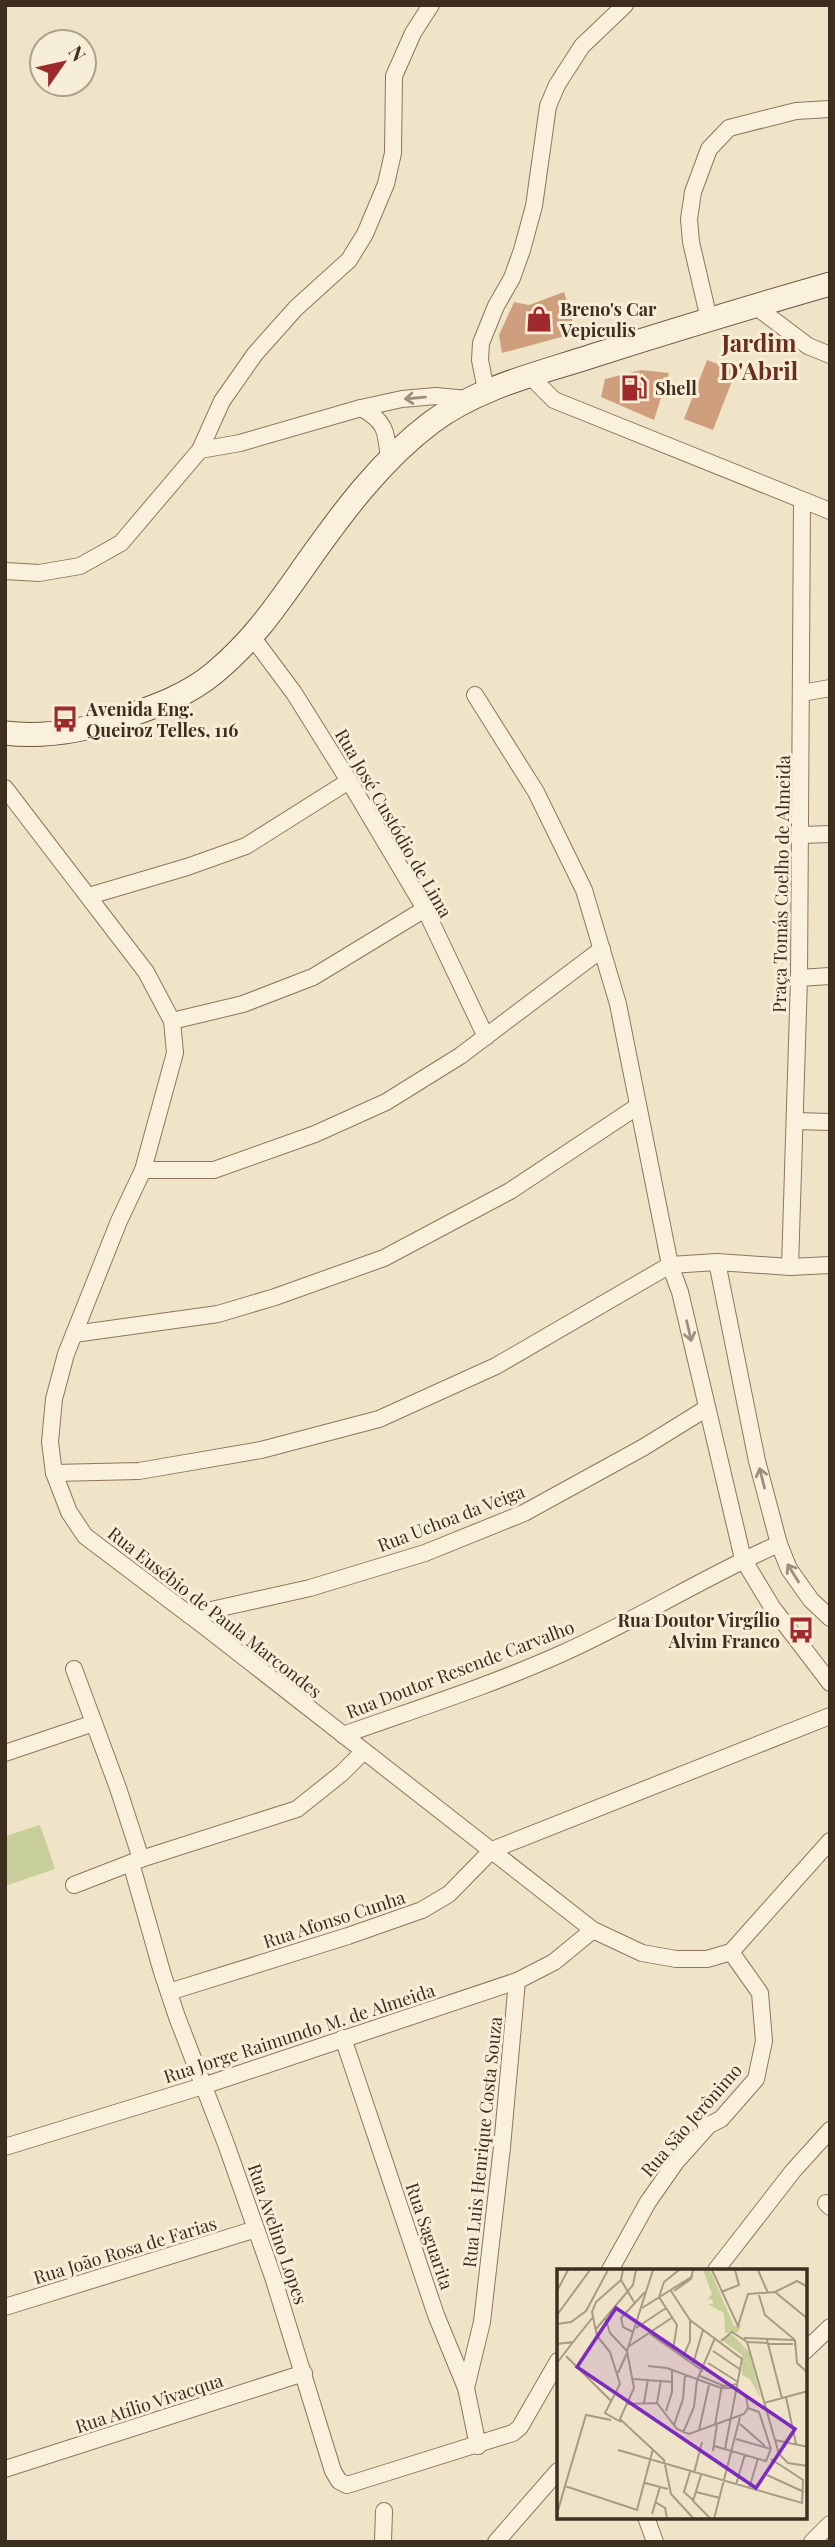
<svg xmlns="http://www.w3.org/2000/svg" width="835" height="2547" font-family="'Playfair Display',serif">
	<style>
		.green { fill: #c9cf9b }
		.building { fill: #cf9f7d }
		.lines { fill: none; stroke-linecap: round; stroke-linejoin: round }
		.street-casing { stroke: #8d765c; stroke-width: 18 }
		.secondary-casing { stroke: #6f573f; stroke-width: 25 }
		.street { stroke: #faf1dc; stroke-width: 16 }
		.secondary { stroke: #faf1dc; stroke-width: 23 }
		.oneway { stroke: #9c907e }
		.labels { text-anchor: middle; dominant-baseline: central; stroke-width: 6; stroke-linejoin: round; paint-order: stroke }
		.poi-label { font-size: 18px; font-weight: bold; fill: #3d2e20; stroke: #f7eed8; text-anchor: start }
		.street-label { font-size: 18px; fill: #3d2e20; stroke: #f7eed8 }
		.district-label { font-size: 24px; font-weight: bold; fill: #6b2e1e; stroke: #f7eed8 }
		.inset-road { fill: none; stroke: #a89b85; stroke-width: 2 }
		.view { fill: #7b2cbf; fill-opacity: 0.15; stroke: #7b2cbf; stroke-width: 3.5 }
		.inset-edge { fill: none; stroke: #3d2e20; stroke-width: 3.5 }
	</style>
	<rect width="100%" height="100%" fill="#f0e4c8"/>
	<polygon class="green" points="40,1825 55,1869 5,1886 5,1836"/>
	<g class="building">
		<polygon points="564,292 576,333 502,353 499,335 514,302 529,305"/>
		<polygon points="707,360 736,371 713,430 684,419"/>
		<polygon points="641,370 669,373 654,420 601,397 605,379"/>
	</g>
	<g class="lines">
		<g class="street-casing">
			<g id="street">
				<polyline points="755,306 808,346 830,355"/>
				<polyline points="709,319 691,242 689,219 693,192 709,149 729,128 796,111 830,109"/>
				<polyline points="530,376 554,400 830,511"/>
				<polyline points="486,390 480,360 481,343 496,306 512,278 522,250 534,206 548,106 557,85 582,46 625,5"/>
				<path d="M361,408C387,422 386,432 389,460"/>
				<polyline points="200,450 240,443 361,408 402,399 436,396 468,399"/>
				<polyline points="5,571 39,573 80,566 121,543 200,450 222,401 255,354 296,308 349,260 365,234 386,184 393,153 394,76 413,33 431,5"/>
				<polyline points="253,638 294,693 349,781 425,909 486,1037"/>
				<polyline points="802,693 830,688"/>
				<polyline points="475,695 536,792 584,890 618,1004 670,1265 680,1292 743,1559 772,1607 830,1683"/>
				<polyline points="5,788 146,972 172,1021 175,1053 143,1170 119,1221 66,1354 54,1399 50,1442 54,1473 69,1512 85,1536 208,1629 593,1930 642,1953 676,1959 707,1959 731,1952 830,1841"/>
				<polyline points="802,835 830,834"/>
				<polyline points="89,896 187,867 246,846 349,781"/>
				<polyline points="799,978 830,976"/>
				<polyline points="172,1021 243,1004 313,977 425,909"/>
				<polyline points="795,1121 830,1122"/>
				<polyline points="143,1170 214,1170 315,1134 386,1102 460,1056 602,949"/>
				<polyline points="717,1262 757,1461 779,1544 789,1569 811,1600 830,1618"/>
				<polyline points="790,1267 799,978 802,501"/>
				<polyline points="74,1334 218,1314 275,1297 384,1258 510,1191 638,1106"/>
				<polyline points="54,1473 139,1471 261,1450 379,1419 496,1366 670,1265 717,1262 790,1267 830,1265"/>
				<polyline points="189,1615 310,1588 425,1553 524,1513 644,1447 707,1408"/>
				<polyline points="74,1669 118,1788 141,1859"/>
				<path d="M343,1735C416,1709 492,1685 563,1653C637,1620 705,1576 779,1544"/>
				<polyline points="5,1753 94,1723"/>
				<polyline points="131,1863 162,1972 177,2017 226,2144 273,2277 333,2471 339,2481 347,2485 513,2433 520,2427 558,2361"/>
				<polyline points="74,1885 141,1859 297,1809 342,1773 363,1752"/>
				<polyline points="169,1992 348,1936 422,1910 449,1894 492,1850 830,1716"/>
				<polyline points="343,2038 436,2315 466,2388 478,2446"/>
				<polyline points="5,2147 203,2086 517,1981 554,1962 593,1930"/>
				<polyline points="826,2203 830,2207"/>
				<polyline points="610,2270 648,2202 676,2162 709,2125 721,2119 756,2079 764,2041 760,1993 731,1952"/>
				<polyline points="716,2270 793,2171 830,2130"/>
				<polyline points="5,2307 256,2229"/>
				<polyline points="805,2351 830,2327"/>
				<polyline points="466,2388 482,2322 502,2147 517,1981"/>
				<polyline points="5,2469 304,2373"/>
				<polyline points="646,2517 655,2542"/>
				<polyline points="383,2542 384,2511"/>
				<polyline points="496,2542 558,2471"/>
				<polyline points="812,2542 830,2524"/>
			</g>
		</g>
		<g class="secondary-casing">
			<path id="secondary" d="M5,733C45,738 87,730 125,717C156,706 188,695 214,673C253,641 277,605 306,564C342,513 381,460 432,422C479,387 537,374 592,356C671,331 750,307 830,284"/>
		</g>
		<use href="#street" class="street"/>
		<use href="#secondary" class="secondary"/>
	</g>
	<defs><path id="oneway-shaft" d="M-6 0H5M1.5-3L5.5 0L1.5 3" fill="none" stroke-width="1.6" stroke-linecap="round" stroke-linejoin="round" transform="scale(1.75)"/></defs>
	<g class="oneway">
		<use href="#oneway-shaft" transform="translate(415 398) rotate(175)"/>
		<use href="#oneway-shaft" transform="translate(689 1331) rotate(77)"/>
		<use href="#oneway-shaft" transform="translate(762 1478) rotate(-104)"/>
		<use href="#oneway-shaft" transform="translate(793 1573) rotate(-122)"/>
	</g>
	<defs>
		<g id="shop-bare" transform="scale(2.1)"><path d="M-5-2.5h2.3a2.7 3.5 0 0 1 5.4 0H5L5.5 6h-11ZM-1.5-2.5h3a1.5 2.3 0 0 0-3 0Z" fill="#9e2a2b" stroke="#f7eed8" stroke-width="2.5" paint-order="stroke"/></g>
		<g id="fuel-bare" transform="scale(2.1)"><path d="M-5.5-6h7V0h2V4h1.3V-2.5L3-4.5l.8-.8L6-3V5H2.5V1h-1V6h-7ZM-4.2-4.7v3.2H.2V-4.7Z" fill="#9e2a2b" stroke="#f7eed8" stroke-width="2.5" paint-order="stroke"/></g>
		<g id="bus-bare" transform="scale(2.1)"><path d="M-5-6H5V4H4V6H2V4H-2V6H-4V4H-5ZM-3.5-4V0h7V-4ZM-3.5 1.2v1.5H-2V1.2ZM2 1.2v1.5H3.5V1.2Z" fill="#9e2a2b" stroke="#f7eed8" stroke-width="2.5" paint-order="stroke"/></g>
	</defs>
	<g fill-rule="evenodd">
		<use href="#shop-bare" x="539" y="319"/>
		<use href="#fuel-bare" x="634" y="388"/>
		<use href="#bus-bare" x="65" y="719"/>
		<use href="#bus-bare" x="801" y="1630"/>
	</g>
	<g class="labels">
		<g class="poi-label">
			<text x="560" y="309">Breno's Car<tspan x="560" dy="21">Vepiculis</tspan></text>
			<text x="655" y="388">Shell</text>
			<text x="86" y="709">Avenida Eng.<tspan x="86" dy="21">Queiroz Telles, 116</tspan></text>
			<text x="780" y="1620" text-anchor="end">Rua Doutor Virgílio<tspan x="780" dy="21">Alvim Franco</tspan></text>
		</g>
		<g class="street-label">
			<text transform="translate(394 823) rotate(60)">Rua José Custódio de Lima</text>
			<text transform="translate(781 884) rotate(-89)">Praça Tomás Coelho de Almeida</text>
			<text transform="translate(451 1518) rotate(-21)">Rua Uchoa da Veiga</text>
			<text transform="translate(215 1612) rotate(38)">Rua Eusébio de Paula Marcondes</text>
			<text transform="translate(460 1669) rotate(-21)">Rua Doutor Resende Carvalho</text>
			<text transform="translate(334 1919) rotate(-18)">Rua Afonso Cunha</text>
			<text transform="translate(299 2033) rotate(-18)">Rua Jorge Raimundo M. de Almeida</text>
			<text transform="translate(691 2120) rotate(-49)">Rua São Jerônimo</text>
			<text transform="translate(482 2142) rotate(-84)">Rua Luis Henrique Costa Souza</text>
			<text transform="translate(278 2234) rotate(71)">Rua Avelino Lopes</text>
			<text transform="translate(430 2236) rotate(71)">Rua Saguarita</text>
			<text transform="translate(125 2250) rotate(-17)">Rua João Rosa de Farias</text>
			<text transform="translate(149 2403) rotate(-18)">Rua Atílio Vivacqua</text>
		</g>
		<g class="district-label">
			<text x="759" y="342">Jardim<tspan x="759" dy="28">D'Abril</tspan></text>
		</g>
	</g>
	<g transform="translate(557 2269)">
		<rect width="250" height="250" fill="#f0e4c8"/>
		<path d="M146,1H153L177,57L184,56L188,48L181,63L168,64L167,44L151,35H156L155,30L150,31L155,25ZM170,66H176L192,83L204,130L193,110L185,106V86L166,72Z" fill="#c9cf9b"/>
		<path class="inset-road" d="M96,1L70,82L77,119L63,150L107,191L114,225L137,250M155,1L181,57L191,25L218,23L240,12L251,18M201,1L211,24M64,11L77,33M0,22L11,1M114,22L133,51L185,90L168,180M117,22L134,10L136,1M164,23L182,16L178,1M218,23L251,50M202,26L208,46L238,71M85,39L136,7M0,46L33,1M48,48L53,64L70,82M0,55L14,53L29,42L51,1M79,59L109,39M39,60L76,16L79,1M76,63L66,58L64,49L88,23M93,65L146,102M187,69L237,71M210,71L225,129M164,72L175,63L190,73L222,185L231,194L251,197M190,73L236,75M0,75L16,73L36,48M238,77V71L240,94L251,104M71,78L116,48M116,81L120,56L102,28L107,13L122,1M156,82L184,101M9,87L54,132M126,88L133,72V51M0,94L16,73M151,94L181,113M136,95L146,61M91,97L110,99L164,119H179M61,104L70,84M143,107L167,117L181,115M76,110L116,113M140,111L158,69M229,128L239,175M87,134L91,110M100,134L104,111M207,134L251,122M71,135L100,134L120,160L132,165L187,145L191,139L189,128L180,119M191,139L202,143L214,180M109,142L115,123V100M64,153L48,144L63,115L53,83L40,67L35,43L39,33L64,11L66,1M183,155L208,177M117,156L126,130L128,105M158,156L165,116M142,161L152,116M126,164L137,138L140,111M179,170L214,180M218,171L251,178M157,177L209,192L214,180M61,181L245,234L246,211L214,190M156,182L160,155M133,203L127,223L136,231M137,204L145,173M144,206L136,232L154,250M210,206L247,223M88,214L111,220M179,216L188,185M8,217L29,146L54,151M192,220L201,189M139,223L163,229M98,233L108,239L110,249M0,245L8,217L80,241L96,180M95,245L103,218M157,250L183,148"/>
		<path class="view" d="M59,39L238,160L199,219L20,98Z"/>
		<rect width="250" height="250" class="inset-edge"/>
	</g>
	<rect width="835" height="2547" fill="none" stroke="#3d2e20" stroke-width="14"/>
	<g transform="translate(63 63) rotate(56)"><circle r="33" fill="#f7eed8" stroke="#ada18e" stroke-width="2"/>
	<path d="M0-5L12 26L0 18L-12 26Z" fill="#9e2a2b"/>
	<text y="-10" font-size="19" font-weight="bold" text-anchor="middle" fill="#3d2e20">N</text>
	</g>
</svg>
